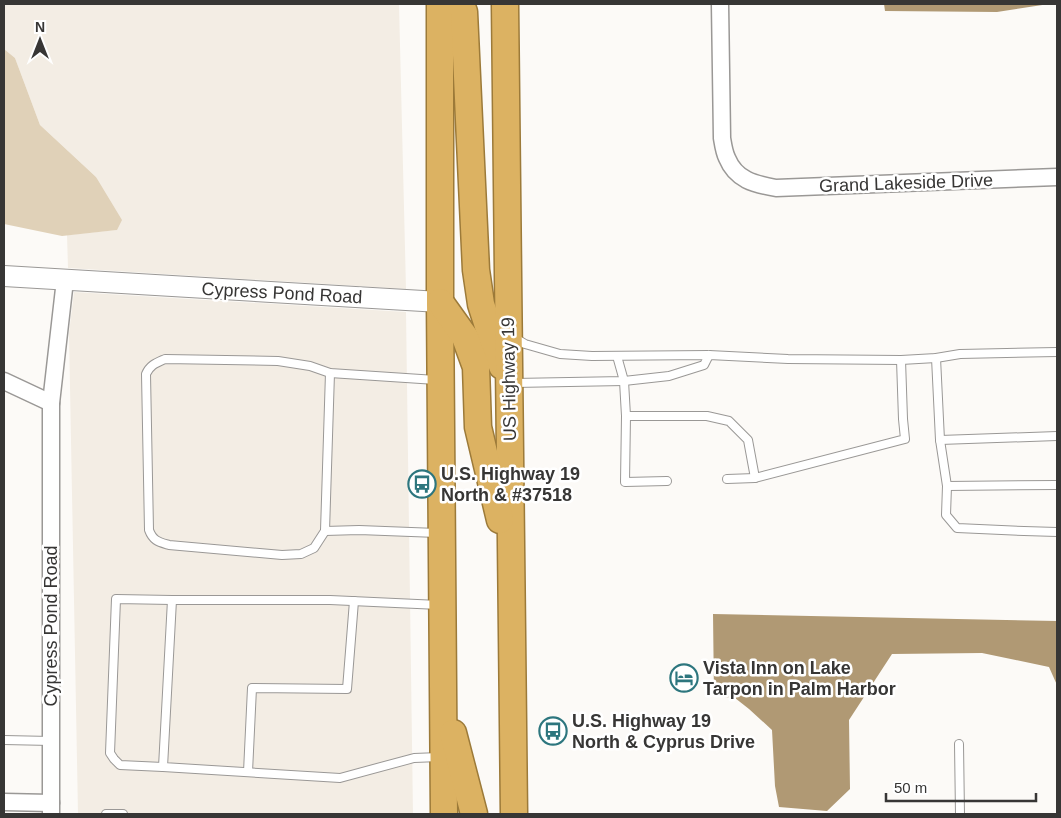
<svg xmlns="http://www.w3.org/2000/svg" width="1061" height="818" font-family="Arial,sans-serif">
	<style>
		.built { fill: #f3ede4 }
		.green { fill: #e0d1b8 }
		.water { fill: #b09974 }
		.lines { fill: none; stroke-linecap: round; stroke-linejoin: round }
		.service-casing { stroke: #9a9896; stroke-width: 10 }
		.minor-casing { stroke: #9a9896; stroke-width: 19 }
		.tertiary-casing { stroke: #9a9896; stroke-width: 22 }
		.trunk-casing { stroke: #9c7a39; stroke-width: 29 }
		.service { stroke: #fff; stroke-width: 8 }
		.minor { stroke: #fff; stroke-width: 16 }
		.tertiary { stroke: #fff; stroke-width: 20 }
		.trunk { stroke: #dcb262; stroke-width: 26 }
		.labels { text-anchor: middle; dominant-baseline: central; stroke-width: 5; stroke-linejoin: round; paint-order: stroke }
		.street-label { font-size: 18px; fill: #373635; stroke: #fff }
		.poi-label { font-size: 18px; font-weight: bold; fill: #373635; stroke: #fff; text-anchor: start }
	</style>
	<rect width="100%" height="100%" fill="#fcfaf7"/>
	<g class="built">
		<polygon points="4,4 399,4 406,289 68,268 67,235 117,230 96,177 40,125 15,58 4,49"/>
		<polygon points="74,292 406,312 413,814 78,814 69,333"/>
	</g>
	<polygon class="green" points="4,49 15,58 40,125 96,177 122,220 117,230 62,236 4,224"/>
	<g class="water">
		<polygon points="884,4 1049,4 997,12 885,11"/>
		<polygon points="713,614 1057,621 1057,685 1049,667 982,653 892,654 849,720 850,789 827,811 779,807 775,786 772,730 749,709 735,698 714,696"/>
	</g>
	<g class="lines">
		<g class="service-casing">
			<g id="service">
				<polyline points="515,338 525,344 560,354 592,356 709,355 788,359 901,360 903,419 905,439 755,478 748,440 729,421 707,416 626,416"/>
				<polyline points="617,356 624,381 626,416 625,482 667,481"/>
				<polyline points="936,358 940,440 947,486 946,515 957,528 1024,531 1057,532"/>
				<polyline points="901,360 936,358 960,354 1057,352"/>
				<polyline points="330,373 325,531 359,530 437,533"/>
				<polyline points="514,383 624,381 669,376 704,365 709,355"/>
				<polyline points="940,440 1057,436"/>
				<polyline points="727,479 755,478"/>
				<polyline points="947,486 1057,485"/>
				<path d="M325,531L314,548L301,554L282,555L169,545C159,542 153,541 149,530L146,374C150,365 156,363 165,359L278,361L310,366L330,373L436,380"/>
				<polyline points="4,740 51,741"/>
				<polyline points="959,744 960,814"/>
				<polyline points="439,757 414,758 340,778 163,767 172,600 330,600 439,605"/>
				<polyline points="163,767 120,765 114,759 110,753 116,599 172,600"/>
				<polyline points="248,772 252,688 347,689 354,601"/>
				<polyline points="106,814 123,814"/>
			</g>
		</g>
		<g class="minor-casing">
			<g id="minor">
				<path d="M720,4L722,138C723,144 724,152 727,158C736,180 754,184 776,188L1057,177"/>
				<polyline points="4,381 51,403"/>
				<polyline points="4,802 51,803"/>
				<polyline points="51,814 51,403 65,280"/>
			</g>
		</g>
		<g class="tertiary-casing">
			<polyline id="tertiary" points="4,276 440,302"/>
		</g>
		<g class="trunk-casing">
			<g id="trunk">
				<polyline points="440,4 440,302 444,814"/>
				<polyline points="461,4 464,12 476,270 481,304 488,326 502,366"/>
				<polyline points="505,4 514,814"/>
				<polyline points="440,302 465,337 476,367 478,427 500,520"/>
				<polyline points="453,733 474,814"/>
			</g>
		</g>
		<use href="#service" class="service"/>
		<use href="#minor" class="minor"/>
		<use href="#tertiary" class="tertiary"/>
		<use href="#trunk" class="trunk"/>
	</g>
	<defs>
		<g id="bus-ring" transform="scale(1.4375)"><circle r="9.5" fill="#fff" stroke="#2d767e" stroke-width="1.5"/><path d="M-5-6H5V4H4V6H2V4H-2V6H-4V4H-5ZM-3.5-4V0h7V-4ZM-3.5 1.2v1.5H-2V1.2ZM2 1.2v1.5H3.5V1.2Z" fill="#2d767e"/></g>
		<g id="hotel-ring" transform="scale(1.4375)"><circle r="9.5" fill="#fff" stroke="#2d767e" stroke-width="1.5"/><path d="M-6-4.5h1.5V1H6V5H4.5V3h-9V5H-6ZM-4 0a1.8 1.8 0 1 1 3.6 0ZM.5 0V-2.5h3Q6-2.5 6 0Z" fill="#2d767e"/></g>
	</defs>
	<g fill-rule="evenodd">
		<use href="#bus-ring" x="422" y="484"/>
		<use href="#hotel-ring" x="684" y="678"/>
		<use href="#bus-ring" x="553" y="731"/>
	</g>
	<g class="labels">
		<g class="street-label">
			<text transform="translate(906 183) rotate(-2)">Grand Lakeside Drive</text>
			<text transform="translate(282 293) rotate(3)">Cypress Pond Road</text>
			<text transform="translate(509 379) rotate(-91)">US Highway 19</text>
			<text transform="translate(51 626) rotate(-90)">Cypress Pond Road</text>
		</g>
		<g class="poi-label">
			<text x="441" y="474">U.S. Highway 19<tspan x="441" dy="21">North &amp; #37518</tspan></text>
			<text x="703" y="668">Vista Inn on Lake<tspan x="703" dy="21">Tarpon in Palm Harbor</tspan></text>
			<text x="572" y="721">U.S. Highway 19<tspan x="572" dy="21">North &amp; Cyprus Drive</tspan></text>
		</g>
	</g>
	<rect width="1061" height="818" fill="none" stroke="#373635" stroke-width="10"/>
	<g transform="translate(40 40)" stroke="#ffffff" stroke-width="4" paint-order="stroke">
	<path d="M0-4L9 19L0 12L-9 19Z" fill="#373635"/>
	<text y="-8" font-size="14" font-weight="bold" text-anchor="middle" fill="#373635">N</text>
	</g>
	<path d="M886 793v8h150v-8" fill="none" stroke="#373635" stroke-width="2.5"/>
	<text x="894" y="793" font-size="15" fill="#373635" stroke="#ffffff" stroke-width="4" paint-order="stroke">50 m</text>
</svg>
